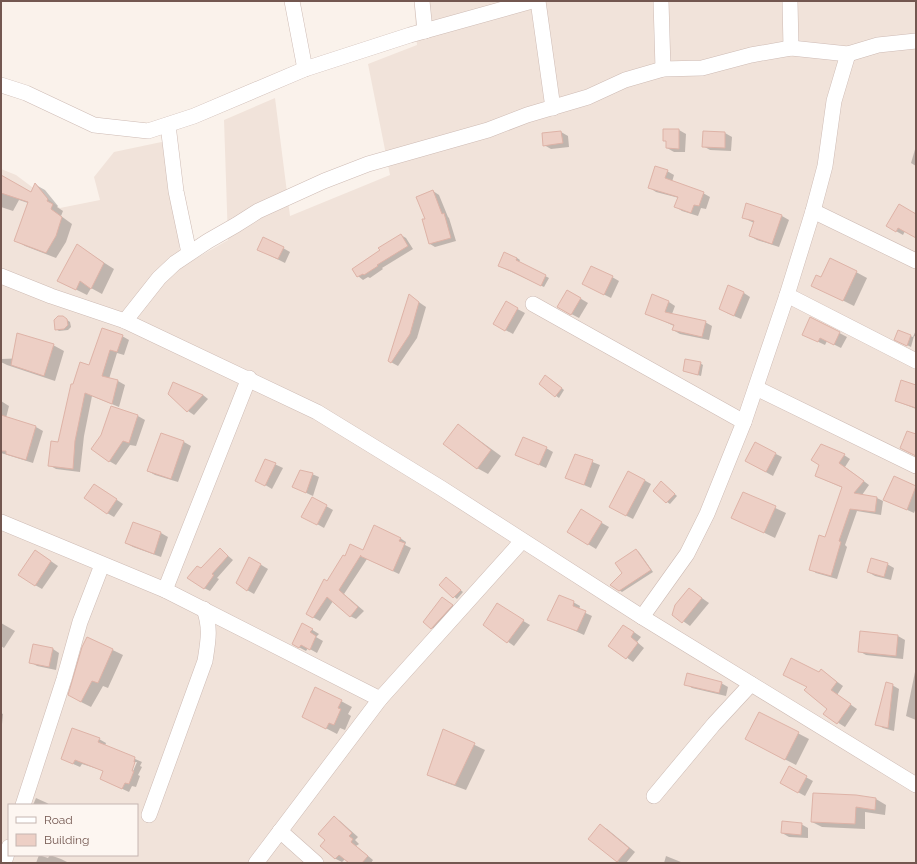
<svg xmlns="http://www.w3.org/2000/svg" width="917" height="864" font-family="Raleway,sans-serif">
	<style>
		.residential { fill: #f1e3da; fill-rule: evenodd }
		.shadow { fill: #0003; fill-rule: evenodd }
		.building { fill: #edcfc5; stroke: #deb3a7 }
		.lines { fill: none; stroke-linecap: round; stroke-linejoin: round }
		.minor-casing { stroke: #cebbb4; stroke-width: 16 }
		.minor { stroke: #fff; stroke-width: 15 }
	</style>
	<rect width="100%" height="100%" fill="#faf2eb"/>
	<path class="residential" d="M414,1H916V863H1V169L16,175L60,208L100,200L94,177L114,152L171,140L181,267L228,240L224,120L275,98L290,216L390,175L368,64L417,45ZM9,805H137V855H9Z"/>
	<g class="shadow">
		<polygon points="679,130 686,134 685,152 674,152 667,148 667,142 664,140"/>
		<polygon points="561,132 568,136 569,147 551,149 544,145"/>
		<polygon points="725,133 732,137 731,151 710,150 703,146"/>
		<polygon points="916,146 916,166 911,163"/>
		<polygon points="667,171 674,175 672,182 703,193 710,197 706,209 701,208 698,216 682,211 676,207 679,198 656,192 650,188"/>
		<polygon points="1,176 32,193 36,185 45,190 58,206 57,207 63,211 61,216 72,224 66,242 56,258 25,246 15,240 28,203 19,200 13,211 1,207"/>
		<polygon points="433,191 439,195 448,217 449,218 456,241 435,247 430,244 426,219"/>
		<polygon points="916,215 916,237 905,231 903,235 887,226"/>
		<polygon points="782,216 789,220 779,247 757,240 750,236 754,223 744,218"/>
		<polygon points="401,235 406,238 413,249 382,268 383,269 370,278 368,277 363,280 358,276 381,251"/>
		<polygon points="78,246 114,269 102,294 91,288 87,295 69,286"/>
		<polygon points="283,248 290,252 285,263 265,253"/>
		<polygon points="505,253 517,258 520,260 519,262 549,278 544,287 499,266"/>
		<polygon points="856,272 867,278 854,306 812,285"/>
		<polygon points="612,277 619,281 611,298 591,288"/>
		<polygon points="568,291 588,303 579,318 558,307"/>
		<polygon points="744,293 750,297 741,319 727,313"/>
		<polygon points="410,296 426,307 417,338 398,366 389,361"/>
		<polygon points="669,302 675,306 672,314 705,322 712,326 709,340 680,334 673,330 674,326 646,313"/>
		<polygon points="506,303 525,313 513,334 494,324"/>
		<polygon points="63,317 70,322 71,327 68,330 59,331 56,329"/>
		<polygon points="811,318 847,337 841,348 827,341 825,345 810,338"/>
		<polygon points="916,330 916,337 914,336 911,347 895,339 898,331 913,337"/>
		<polygon points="122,336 129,340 124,355 117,353 109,379 118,381 125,385 119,407 92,396 84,436 80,472 56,469 49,465 59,443 74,386"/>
		<polygon points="53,345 64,351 55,381 7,365 1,362 1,359 28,358"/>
		<polygon points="700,363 703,365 701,376 684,371"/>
		<polygon points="549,378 564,390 559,398 540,384"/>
		<polygon points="916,386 916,409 896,401"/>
		<polygon points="203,395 208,399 194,415 188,411"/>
		<polygon points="1,401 9,406 6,418 36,427 43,431 33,463 1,453"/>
		<polygon points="111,407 138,416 145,420 136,446 130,445 116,465 109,461 102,435"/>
		<polygon points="458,426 468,432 501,456 488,474 477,468"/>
		<polygon points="162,434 184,442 191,446 178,482 155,475 148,471"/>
		<polygon points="546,448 553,452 546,468 524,458"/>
		<polygon points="776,454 782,457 773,476 753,465"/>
		<polygon points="575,455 600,465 591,488 567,478"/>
		<polygon points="844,455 850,459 845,467 869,485 862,495 877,498 883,501 881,515 857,511 845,545 847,547 837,579 816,573 810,569 826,538 843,488 816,476"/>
		<polygon points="266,460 283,468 272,489 257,480"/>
		<polygon points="312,474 319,477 313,496 300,490"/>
		<polygon points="894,477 916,487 916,508 914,513 892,503"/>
		<polygon points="644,480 651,484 633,519 617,511"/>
		<polygon points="664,484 677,496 670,504 667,502"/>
		<polygon points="101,489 123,504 114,517 107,513"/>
		<polygon points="743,493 786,513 775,538 732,517"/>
		<polygon points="312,498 333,510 324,528 303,516"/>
		<polygon points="581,511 609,527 596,549 568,532"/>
		<polygon points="133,523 161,533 168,537 161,557 133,547 126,543"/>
		<polygon points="400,538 406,542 405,545 411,548 399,574 367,559 344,594 364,611 356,619 350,616 333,601 320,621 307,614 327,582 364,552"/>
		<polygon points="220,549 233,560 217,578 219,579 210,591 204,588 202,570"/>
		<polygon points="636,550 639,552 653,572 622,592 619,590 623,573"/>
		<polygon points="42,555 58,566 42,589 35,585"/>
		<polygon points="250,558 268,569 254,594 247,590"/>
		<polygon points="887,564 894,568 891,580 875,576 868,572"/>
		<polygon points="446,578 463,592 457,599 440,585"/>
		<polygon points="689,589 709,603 690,626 673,614"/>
		<polygon points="442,598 459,609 439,632 432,628"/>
		<polygon points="573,602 580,606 579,610 592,616 584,635 549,619"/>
		<polygon points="497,605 530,625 514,646 484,625"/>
		<polygon points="1,623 15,631 4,648 1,646"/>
		<polygon points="303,624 319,634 316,637 323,641 317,653 308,648 306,651 293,644"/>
		<polygon points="631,630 641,637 637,642 644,648 633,662 609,645"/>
		<polygon points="898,636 905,640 903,659 866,655 859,651"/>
		<polygon points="88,638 123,655 108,688 103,686 91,707 79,701"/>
		<polygon points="53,649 59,653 56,670 37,666 30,662"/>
		<polygon points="916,667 916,720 906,716"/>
		<polygon points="821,670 843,686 837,695 857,709 845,727 824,714 829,708 819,673"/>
		<polygon points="721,683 728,687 726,696 692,688 686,684"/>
		<polygon points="892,685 899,689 894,731 883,728 876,724"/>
		<polygon points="341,701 352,707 348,714 351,716 345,730 340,728 337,734 314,722"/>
		<polygon points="1,713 3,714 1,734"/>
		<polygon points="759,713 809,739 796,765 757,745"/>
		<polygon points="444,730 485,750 466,790 439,780 428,774"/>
		<path d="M99,739L106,743L105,746L142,762L140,766L142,767L138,775L140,776L136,787L132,786L129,792L101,779L104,771L82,764L80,767L62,759ZM134,762H137L131,776L129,775Z"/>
		<polygon points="789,768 813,781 805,796 781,783"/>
		<polygon points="36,798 47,803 50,805 33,805"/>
		<polygon points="876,799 886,805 885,815 865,812 865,829 822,827 812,822"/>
		<polygon points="334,818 340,821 358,837 355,840 359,844 356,846 373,860 371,863 350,863 345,859 342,862 336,859 321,846 326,840"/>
		<polygon points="801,824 808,828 808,838 789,837 782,833"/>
		<polygon points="600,826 607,829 635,852 626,863 621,863 617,861"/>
		<polygon points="39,855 48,858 50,855 61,859 69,863 36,863"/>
		<polygon points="666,856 681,862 684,863 664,863"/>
	</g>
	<g class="building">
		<polygon points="663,129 679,129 679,149 666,148 666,141 663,141"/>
		<polygon points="561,131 563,143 543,146 542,133"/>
		<polygon points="703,131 725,132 725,148 702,147"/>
		<polygon points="655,166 668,170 665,178 704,192 699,206 694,205 691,213 674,207 678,197 648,188"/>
		<polygon points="1,175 31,192 35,183 48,199 47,201 53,204 51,209 62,217 56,236 46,253 14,241 28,202 1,193"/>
		<polygon points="433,190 442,214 444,213 451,238 429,244 422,219 425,219 416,197"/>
		<polygon points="746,203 782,215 772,244 749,236 754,221 742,218"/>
		<polygon points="899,204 916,214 916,238 898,228 896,232 886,226"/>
		<polygon points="401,234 408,246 377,265 378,266 364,275 363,274 357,277 352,269 380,250 378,248"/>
		<polygon points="263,237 284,247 278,259 257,250"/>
		<polygon points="77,244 104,263 91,289 80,281 76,290 57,281"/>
		<polygon points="504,252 517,258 516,260 546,275 541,286 511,271 498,266"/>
		<polygon points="830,258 857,271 843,301 811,286 816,275 821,277"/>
		<polygon points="591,266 613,276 604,295 582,284"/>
		<polygon points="728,285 744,292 734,316 719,309"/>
		<polygon points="567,290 581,298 571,315 557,307"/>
		<polygon points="409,294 419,302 410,334 391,363 388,361"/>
		<polygon points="652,294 669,301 665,312 706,321 702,337 672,330 674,325 645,314"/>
		<polygon points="506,301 518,308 505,331 493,324"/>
		<polygon points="58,316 63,316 67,319 68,325 64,329 55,330 54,320"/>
		<polygon points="810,317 840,332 834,345 820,338 818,342 802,335"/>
		<polygon points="102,328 123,335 117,352 110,350 102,376 118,380 112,404 85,393 75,441 73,469 48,466 51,441 58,442 71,384 73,384 80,362 89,365"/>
		<polygon points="898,330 911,335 907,346 894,340"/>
		<polygon points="17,333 54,344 44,376 11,365"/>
		<polygon points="685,359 701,362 698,375 683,371"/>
		<polygon points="545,375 562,388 555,397 539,384"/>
		<polygon points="901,380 916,385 916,408 895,401"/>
		<polygon points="173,382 203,395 187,412 168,394"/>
		<polygon points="111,406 138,415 129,443 123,441 109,462 91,449 101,435"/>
		<polygon points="1,415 36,426 26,460 6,454 6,451 1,451"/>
		<polygon points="458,424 491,450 477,469 443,444"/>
		<polygon points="907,431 916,434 916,456 900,448"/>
		<polygon points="161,433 184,441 171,479 147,471"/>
		<polygon points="523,437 547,447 539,465 515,455"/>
		<polygon points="755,442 776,453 766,472 745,461"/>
		<polygon points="821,444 845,454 839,463 864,481 854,493 877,497 875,512 850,509 839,541 841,542 831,576 809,570 819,535 825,537 842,487 815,476 819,465 811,460"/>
		<polygon points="575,454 593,460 584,485 565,478"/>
		<polygon points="265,459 276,463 265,486 255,481"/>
		<polygon points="300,470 313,473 306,493 292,487"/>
		<polygon points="628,471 645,480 626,516 609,507"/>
		<polygon points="894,476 916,486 907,510 883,500"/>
		<polygon points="661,481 675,494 666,503 653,491"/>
		<polygon points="94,484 117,499 107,514 84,498"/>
		<polygon points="743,492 776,506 764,533 731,518"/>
		<polygon points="312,497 327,505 317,525 301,517"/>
		<polygon points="581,509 602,522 588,545 567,532"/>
		<polygon points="133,522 161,532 154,554 125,543"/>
		<polygon points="374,525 401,538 399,541 405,543 393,571 360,556 361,555 339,590 358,607 350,617 327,597 313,618 306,614 324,579 327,581 343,555 345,556 350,544 363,550"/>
		<polygon points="220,548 228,556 212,574 214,575 204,589 187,578 197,566 201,568"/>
		<polygon points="636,549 651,570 619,591 610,585 622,573 615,563"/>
		<polygon points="35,550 51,561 35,586 18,575"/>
		<polygon points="249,557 261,564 247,591 236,583"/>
		<polygon points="871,558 888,563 884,577 867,572"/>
		<polygon points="446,577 461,590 453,598 439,585"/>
		<polygon points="689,588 702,598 682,623 672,615 675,605"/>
		<polygon points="559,595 574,601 573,606 586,611 577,631 547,620"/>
		<polygon points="442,597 453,605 431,629 423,622"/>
		<polygon points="497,603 524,620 507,643 483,625"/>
		<polygon points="302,623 313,629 310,632 316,636 310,650 301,645 299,648 292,644"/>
		<polygon points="623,625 634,632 631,637 638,643 626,659 608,646"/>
		<polygon points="860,631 898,635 896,656 858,652"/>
		<polygon points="87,637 113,649 98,683 92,681 81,702 68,695 82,647"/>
		<polygon points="33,644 53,648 49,667 29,663"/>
		<polygon points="791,658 819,672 821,669 837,682 831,690 851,704 837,724 823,714 827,709 804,690 807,687 783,675"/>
		<polygon points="687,673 722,682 719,693 684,685"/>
		<polygon points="886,682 893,684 888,728 875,725"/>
		<polygon points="315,687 342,700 338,708 341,709 334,725 329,723 326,729 302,717"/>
		<polygon points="759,712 799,732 785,760 745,739"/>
		<polygon points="72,728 100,738 98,742 135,757 134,762 135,762 132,771 134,771 129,784 125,783 122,789 100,779 103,771 75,760 73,764 61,759"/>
		<polygon points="443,729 475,743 455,785 427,775"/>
		<polygon points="789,766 807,776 798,793 780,783"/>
		<polygon points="813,793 856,795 876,798 875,810 856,807 855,824 811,822"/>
		<polygon points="334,816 352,833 349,836 353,839 351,842 368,856 362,863 349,863 339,855 335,859 320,846 325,840 318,834"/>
		<polygon points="782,821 802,823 801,835 781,833"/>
		<polygon points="600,824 629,848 617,862 588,839"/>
	</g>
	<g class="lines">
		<g class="minor-casing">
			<g id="minor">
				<polyline points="292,1 305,69"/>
				<polyline points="422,1 425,31"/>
				<polyline points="538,1 553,108"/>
				<polyline points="661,1 663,69"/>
				<polyline points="790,1 791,48"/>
				<polyline points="1,85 26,93 94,125 148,131 194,116 305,69 410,35 532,1"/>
				<polyline points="168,125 176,191 189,253"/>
				<polyline points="813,211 916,261"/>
				<polyline points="1,276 51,296 125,321 317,412 441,488 642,617 916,785"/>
				<polyline points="787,295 916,361"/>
				<polyline points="533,304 744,422"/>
				<polyline points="125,321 159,278 175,263 208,241 236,225 258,211 324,181 368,164 488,130 527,115 588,97 625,80 663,69 702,68 751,55 791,48 848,54 878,45 916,41"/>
				<polyline points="756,388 916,466"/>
				<polyline points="1,522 165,590 380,699"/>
				<polyline points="165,590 249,378"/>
				<polyline points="642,617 687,554 707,514 744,422 787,295 813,211 825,166 834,101 848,54"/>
				<polyline points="654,796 714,724 751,684"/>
				<polyline points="23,805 64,679 80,622 102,565"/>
				<path d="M149,815L205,661C208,642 211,628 204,609"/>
				<polyline points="280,831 316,863"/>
				<polyline points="4,863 9,847"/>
				<polyline points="256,863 380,699 522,541"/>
			</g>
		</g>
		<use href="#minor" class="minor"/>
	</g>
	<rect width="917" height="864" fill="none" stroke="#735750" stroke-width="4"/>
	<rect x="8" y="804" width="130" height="52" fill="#fdf6f1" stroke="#c6b6b1"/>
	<rect x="16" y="817" width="20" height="6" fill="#ffffff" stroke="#c6b6b1"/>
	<text x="44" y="824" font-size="12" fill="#735750">Road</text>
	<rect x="16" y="834" width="20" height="12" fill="#edcfc5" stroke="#c6b6b1"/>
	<text x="44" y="844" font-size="12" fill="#735750">Building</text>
</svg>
